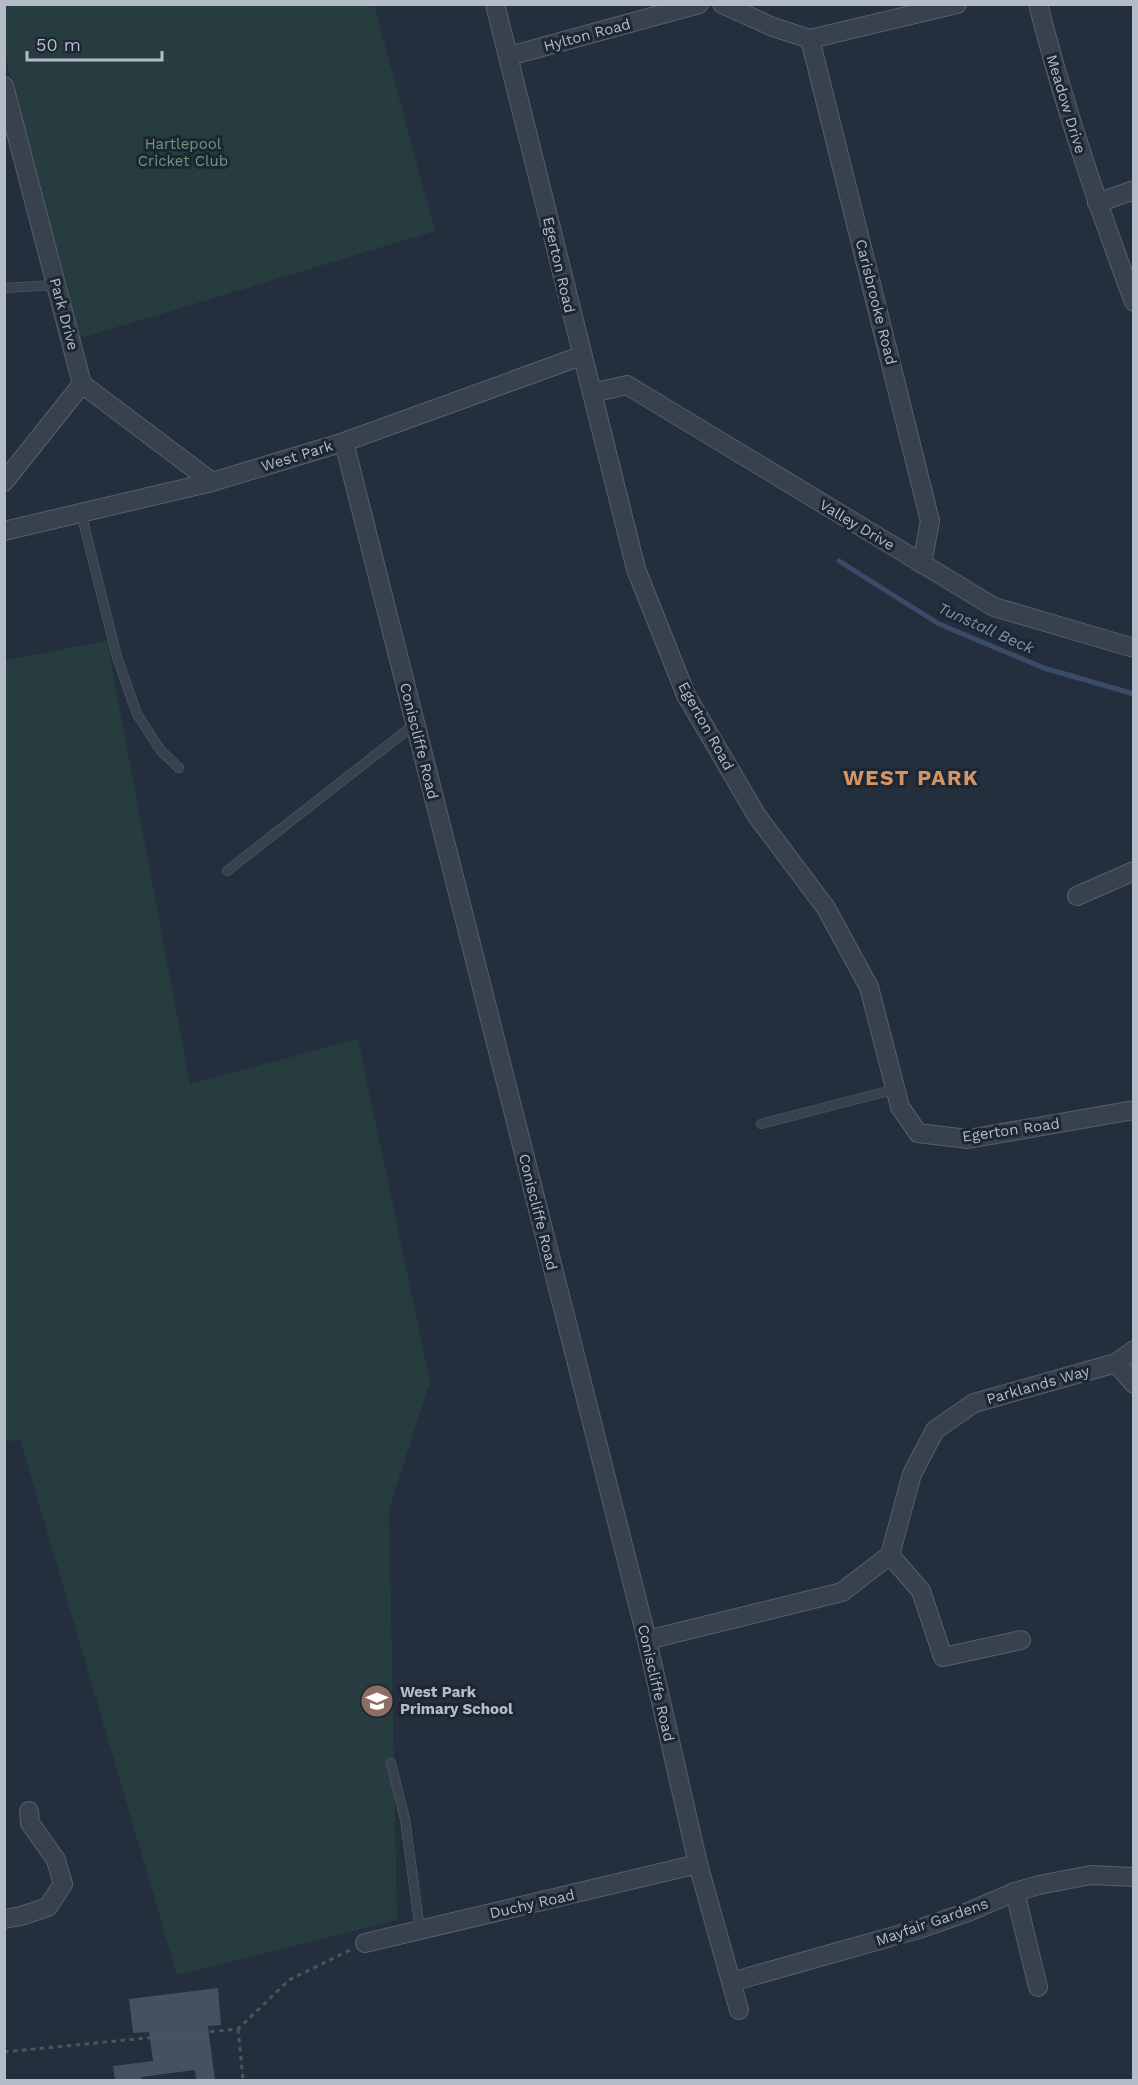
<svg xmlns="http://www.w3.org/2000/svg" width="1138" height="2085" font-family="'Work Sans',sans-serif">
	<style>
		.green { fill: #263c3f }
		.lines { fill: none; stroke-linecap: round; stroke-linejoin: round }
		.stream { stroke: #394c67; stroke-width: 5 }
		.building { fill: #455162 }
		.service-casing { stroke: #565f6c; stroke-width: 10 }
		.minor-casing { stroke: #565f6c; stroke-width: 20 }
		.path { stroke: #44595c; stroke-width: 3; stroke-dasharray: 4.5 4.5; stroke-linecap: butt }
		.service { stroke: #38414e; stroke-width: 9 }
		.minor { stroke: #38414e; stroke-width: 18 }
		.labels { text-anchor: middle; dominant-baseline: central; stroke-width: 6; stroke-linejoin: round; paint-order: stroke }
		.street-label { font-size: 15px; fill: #b4bcc9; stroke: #1d2633 }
		.park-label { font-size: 15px; fill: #6b9a76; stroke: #1d2633 }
		.poi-label { font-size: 15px; font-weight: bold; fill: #b4bcc9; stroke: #1d2633; text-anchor: start }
		.water-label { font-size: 16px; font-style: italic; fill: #7c92b1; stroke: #1d2633 }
		.district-label { font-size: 21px; font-weight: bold; letter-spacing: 1.5px; fill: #d59563; stroke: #1d2633 }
	</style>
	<rect width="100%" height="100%" fill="#242f3e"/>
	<g class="green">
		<polygon points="4,5 374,5 435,231 78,339 5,56"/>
		<polygon points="107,641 190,1084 358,1039 430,1382 389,1509 397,1920 177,1975 20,1439 5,1442 5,660"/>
	</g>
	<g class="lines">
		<polyline class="stream" points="839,561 939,624 1044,668 1134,694"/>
	</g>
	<polygon class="building" points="218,1988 221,2025 208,2026 215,2080 196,2080 195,2070 141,2077 141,2080 115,2080 113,2066 153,2061 149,2032 133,2033 129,1999"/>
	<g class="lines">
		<g class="service-casing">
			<g id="service">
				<polyline points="4,288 56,285"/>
				<polyline points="81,513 117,657 137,714 161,751 179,768"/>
				<polyline points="227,871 415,724"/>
				<polyline points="761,1124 896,1089"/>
				<polyline points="391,1763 405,1819 420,1930"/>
			</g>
		</g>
		<g class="minor-casing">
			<g id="minor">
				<polyline points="495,4 636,569 686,695 757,816 826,908 869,987 900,1107 918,1133 968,1139 1134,1110"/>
				<polyline points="722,4 773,27 810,39 957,4"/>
				<path d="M1038,4C1064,106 1097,204 1134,302"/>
				<polyline points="810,39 930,521 922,564"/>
				<polyline points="509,56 699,4"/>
				<polyline points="4,86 82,384 212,482"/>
				<polyline points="1097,203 1134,190"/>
				<polyline points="592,393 627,385 994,607 1134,648"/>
				<polyline points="344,442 647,1640 698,1864 739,2010"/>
				<polyline points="4,482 82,384"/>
				<polyline points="4,531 212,482 344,442 581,356"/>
				<polyline points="1077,896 1134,871"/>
				<polyline points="1116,1363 1134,1384"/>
				<polyline points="890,1555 921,1591 943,1657 1021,1640"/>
				<polyline points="647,1640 842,1592 890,1555 912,1474 935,1430 974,1403 1116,1363 1134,1350"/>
				<polyline points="1015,1892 1038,1987"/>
				<polyline points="4,1919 21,1916 48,1907 63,1884 56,1860 30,1823 29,1811"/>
				<polyline points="365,1943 698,1864"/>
				<polyline points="731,1982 919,1929 968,1912 1015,1892 1039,1885 1091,1875 1134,1877"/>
			</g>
		</g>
		<g class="path">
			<polyline points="238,2029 243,2080"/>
			<polyline points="4,2052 238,2029 289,1980 350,1950"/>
		</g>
		<use href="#service" class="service"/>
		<use href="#minor" class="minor"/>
	</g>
	<defs>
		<g id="school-disc" transform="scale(1.725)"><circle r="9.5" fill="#8d6e63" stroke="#1d2633"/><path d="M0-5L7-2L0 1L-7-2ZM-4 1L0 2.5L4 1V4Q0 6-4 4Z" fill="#fff"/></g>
	</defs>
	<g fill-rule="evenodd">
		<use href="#school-disc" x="377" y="1701"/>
	</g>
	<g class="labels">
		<g class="street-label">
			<text transform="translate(587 35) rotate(-15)">Hylton Road</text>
			<text transform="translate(1066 104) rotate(73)">Meadow Drive</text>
			<text transform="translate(559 265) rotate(77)">Egerton Road</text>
			<text transform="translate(876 302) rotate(76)">Carisbrooke Road</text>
			<text transform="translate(64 314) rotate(75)">Park Drive</text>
			<text transform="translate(297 456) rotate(-17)">West Park</text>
			<text transform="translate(857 525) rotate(31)">Valley Drive</text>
			<text transform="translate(706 726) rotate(61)">Egerton Road</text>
			<text transform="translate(419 741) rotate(76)">Coniscliffe Road</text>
			<text transform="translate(1011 1130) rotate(-8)">Egerton Road</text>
			<text transform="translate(538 1212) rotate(76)">Coniscliffe Road</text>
			<text transform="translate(1038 1385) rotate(-16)">Parklands Way</text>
			<text transform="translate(656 1683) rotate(77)">Coniscliffe Road</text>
			<text transform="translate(532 1904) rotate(-13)">Duchy Road</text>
			<text transform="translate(932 1922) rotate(-19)">Mayfair Gardens</text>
		</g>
		<g class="park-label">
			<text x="183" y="144">Hartlepool<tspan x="183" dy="17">Cricket Club</tspan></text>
		</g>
		<g class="poi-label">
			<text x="400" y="1692">West Park<tspan x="400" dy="17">Primary School</tspan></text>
		</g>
		<g class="water-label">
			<text transform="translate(986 628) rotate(24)">Tunstall Beck</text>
		</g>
		<g class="district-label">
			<text x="911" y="777">WEST PARK</text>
		</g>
	</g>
	<rect width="1138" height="2085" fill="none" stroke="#b4bcc9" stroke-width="12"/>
	<path d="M27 51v9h135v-9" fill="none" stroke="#b4bcc9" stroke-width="3"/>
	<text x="36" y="51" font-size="18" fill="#b4bcc9" stroke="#1d2633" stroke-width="4.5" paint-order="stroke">50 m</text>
</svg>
